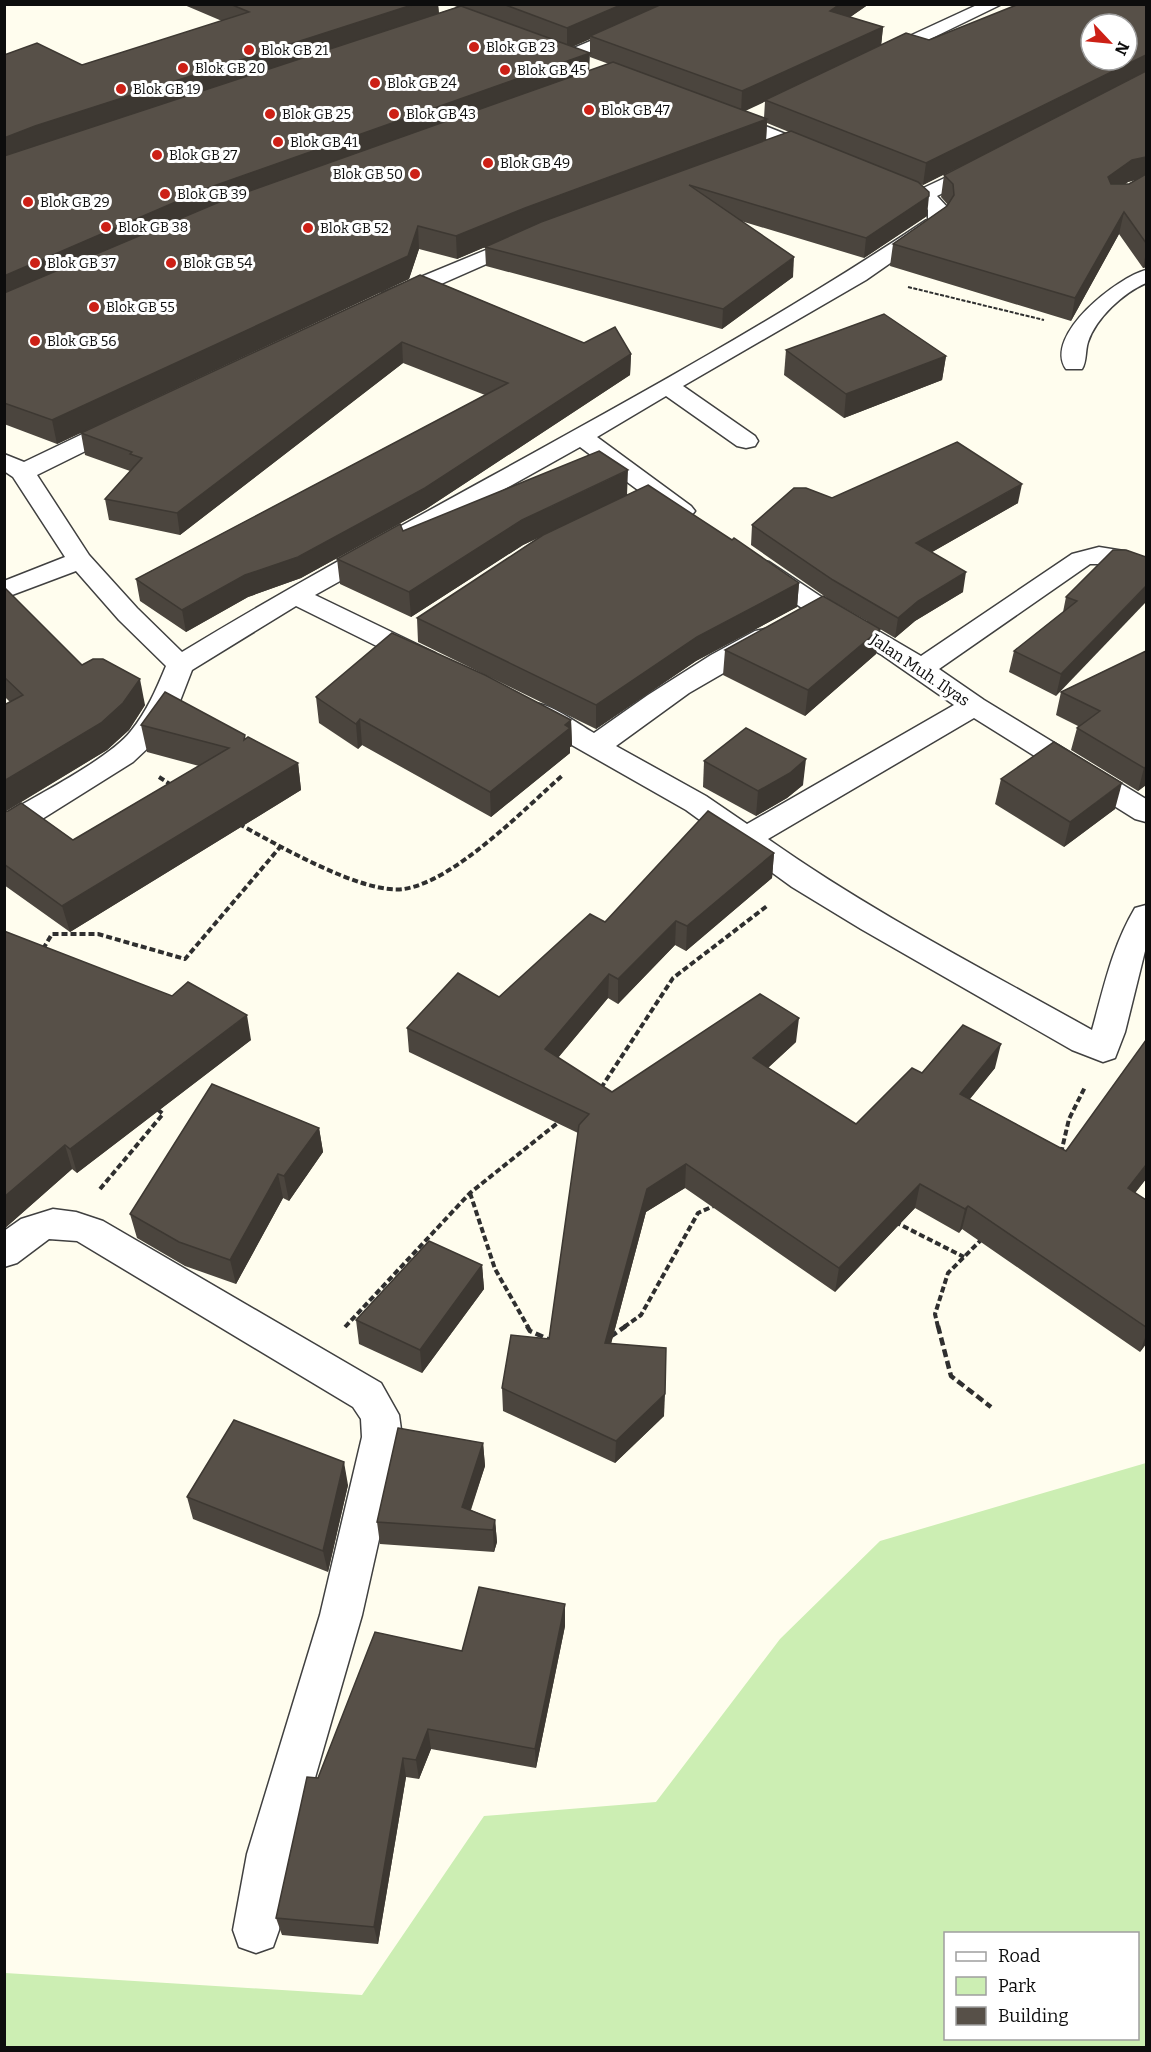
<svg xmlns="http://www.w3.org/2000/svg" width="1151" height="2052" font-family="Bitter,serif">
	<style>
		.green { fill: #cceeb3; fill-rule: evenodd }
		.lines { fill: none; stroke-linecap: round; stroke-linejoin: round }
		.minor-casing { stroke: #404040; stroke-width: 3 }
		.path-far2 { stroke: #2f2f2f; stroke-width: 2; stroke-dasharray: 4 1.5; stroke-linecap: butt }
		.path-far1 { stroke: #2f2f2f; stroke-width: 4; stroke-dasharray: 6 3; stroke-linecap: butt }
		.path { stroke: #2f2f2f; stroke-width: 4.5; stroke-dasharray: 8 4; stroke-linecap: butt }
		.minor { fill: #fff; fill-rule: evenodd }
		.wall { fill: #4b453e; fill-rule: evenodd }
		.shaded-wall { fill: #3d3832 }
		.building { fill: #575048; stroke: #3d3832; stroke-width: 1.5; fill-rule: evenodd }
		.poi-dot { fill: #cc2016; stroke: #fff; stroke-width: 2 }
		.labels { text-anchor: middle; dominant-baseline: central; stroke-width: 6; stroke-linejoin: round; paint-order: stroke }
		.far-poi-label { font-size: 14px; fill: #0d0d0d; stroke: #fff; text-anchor: start }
		.street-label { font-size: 16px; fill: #0d0d0d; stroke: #fff }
	</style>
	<rect width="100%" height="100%" fill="#fffdee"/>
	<path class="green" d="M1146,1463V2047H5V1973L362,1995L484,1816L656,1802L780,1639L880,1541ZM946,1934H1138V2038H946Z"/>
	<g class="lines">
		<g class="minor-casing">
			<g id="minor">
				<polygon points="678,4 702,4 574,61 568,62 559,57 562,53"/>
				<polygon points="979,4 1002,4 887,60 875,60 872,56 875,52"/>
				<polygon points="725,110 826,150 829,154 826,158 812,158 718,120 715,116"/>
				<path d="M983,160L990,162L993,166L990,170L937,196L948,208L949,217L942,227L866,280L683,386L755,436L758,441L755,446L746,448L737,446L666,396L597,437L691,506L695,511L691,516L682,519L673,516L580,447L315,595L435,653L439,659L435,665L425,667L415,665L296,606L192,670L180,701L150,746L133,762L15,836L4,839V815C37,795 109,759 131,731C147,711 156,690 166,666L119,620L76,571L4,598V581L65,557L13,477L4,471V454L24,462L116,418H132L136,423L132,428L37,475L89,555L137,608L182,652C428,503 689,379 928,219V210L914,195L917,191Z"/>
				<polygon points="527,233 534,235 537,239 534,243 398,303 382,303 379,298 382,293"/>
				<path d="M1146,270V283C1123,293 1096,318 1088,342C1085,351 1087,361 1082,369H1066C1043,335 1118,277 1146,270Z"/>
				<path d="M1099,547L1124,551L1146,560V578L1112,564H1090L939,669L984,700L1146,799V822L1135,819L974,718L768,839C870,911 983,969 1092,1030C1104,987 1112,947 1135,908L1146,905V947L1125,1032L1115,1058L1103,1062L1072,1050L861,929L792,887L686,810L521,716L517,710L521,704C545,697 574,722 594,733L648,695L711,655L755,631L765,629L775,631L779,637L775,643L689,693L616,746L706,796L747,824L954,705L882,655L811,614L751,574L747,568L751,562L760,560L769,562L829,602L921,656L1072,554Z"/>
				<polygon points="53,1209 76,1212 103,1221 381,1383 399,1415 402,1437 362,1615 293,1854 279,1930 273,1947 256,1953 239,1947 233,1930 247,1854 320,1615 362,1437 361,1419 353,1407 77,1241 49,1239 17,1263 4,1267 4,1231 21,1219"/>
			</g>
		</g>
		<polyline class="path-far2" points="908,287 1044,320"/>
		<g class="path-far1">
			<polyline points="159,777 173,786"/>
			<path d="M239,824C276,844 363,895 404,889C455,881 524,809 563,775"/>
			<polyline points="43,949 52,934 98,934 185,959 281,846"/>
			<polyline points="601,1088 673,978 767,906"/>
			<polyline points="1061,1153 1069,1119 1085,1087"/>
			<polyline points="100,1189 163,1114 157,1109"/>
			<polyline points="470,1193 495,1269 528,1327"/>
			<polyline points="895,1222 964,1257"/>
			<polyline points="345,1327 470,1193 560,1121"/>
			<polyline points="624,1327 641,1315 698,1213 716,1205"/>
			<polyline points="938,1327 935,1314 948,1273 982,1239"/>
		</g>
		<g class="path">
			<polyline points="527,1326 530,1331 550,1340"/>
			<polyline points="938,1326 951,1376 991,1407"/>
			<polyline points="610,1337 626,1326"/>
		</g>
		<use href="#minor" class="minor"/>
	</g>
	<g class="wall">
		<path d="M182,4H438L439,13L457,7L449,4H869L850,17L883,27L881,45L929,40L1146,4V267L1143,268L1119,234L1071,321L890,266L893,244L947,206L948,205L941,197L944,175L964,164L923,185L920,184L927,216L864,258L741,221L793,277L722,329L486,266L485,247L457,259L419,249L409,279L57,444L4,424V55L82,65L222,21ZM590,39V57L609,64L589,71L572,47ZM765,101L764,118L744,111ZM767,123L789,132L766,140ZM1135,180L1129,184H1125L1128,182Z"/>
		<polygon points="420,275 584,343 631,354 630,375 426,509 301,578 248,597 186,632 140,601 136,579 485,395 403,363 180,535 109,520 105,499 130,471 85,455 81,433"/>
		<polygon points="786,350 946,356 942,380 844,418 784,375"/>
		<polygon points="627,495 732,540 799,583 797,607 696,661 596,729 418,642 417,618 540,537 523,545 411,617 340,584 337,559 403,531"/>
		<polygon points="832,498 1018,503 932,552 963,592 915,621 895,638 880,629 876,654 805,716 723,675 725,650 867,621 830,600 751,545 752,525"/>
		<polygon points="1146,557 1056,696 1009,672 1014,651 1063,612 1066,597"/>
		<polygon points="4,587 82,665 145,705 129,730 107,750 5,812 73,840 199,766 147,752 141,725 246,738 298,763 301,790 70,932 4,885 4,705 10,702 4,696"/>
		<polygon points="1146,651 1146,785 1138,791 1071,750 1077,728 1078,726 1056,715 1061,692"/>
		<polygon points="316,697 571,720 572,746 570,747 570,753 491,817 362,745 358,749 319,723"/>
		<polygon points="704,761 803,785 787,798 756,816 703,787"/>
		<polygon points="1001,779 1115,809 1064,847 995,804"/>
		<polygon points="774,853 772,878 686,951 675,945 618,1004 608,998 558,1058 612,1092 796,1042 768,1068 856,1124 922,1073 995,1068 970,1099 1066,1151 1146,1179 1135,1193 1146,1200 1146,1344 1140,1352 962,1229 959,1233 915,1208 835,1292 685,1188 646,1212 611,1344 664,1416 615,1463 503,1411 502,1388 549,1339 578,1133 409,1052 407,1028 499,997 605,922"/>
		<polygon points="4,931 251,1040 77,1173 72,1169 4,1229"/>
		<polygon points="319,1128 323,1152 289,1201 283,1198 236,1284 185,1266 137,1238 130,1214"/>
		<polygon points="482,1265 484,1289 422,1373 359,1344 356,1320"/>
		<polygon points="483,1443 485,1466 471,1510 495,1520 497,1542 494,1552 380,1544 377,1522"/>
		<polygon points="348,1485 328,1572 193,1519 187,1497"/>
		<polygon points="565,1626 536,1768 431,1749 419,1779 406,1777 378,1944 282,1935 276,1918 318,1778 462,1651"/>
	</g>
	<g class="shaded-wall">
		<polygon points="415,4 438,4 439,18 4,161 4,138 35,126"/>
		<polygon points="623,4 671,4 590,36 590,39 567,49 567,28"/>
		<polygon points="840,4 869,4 829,32 830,11"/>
		<polygon points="883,27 881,47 741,113 742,91"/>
		<polygon points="590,53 589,74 4,301 4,276 208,188"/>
		<polygon points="1146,55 1146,74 923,185 926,163"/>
		<polygon points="767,119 766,141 525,230 457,259 456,236 525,208"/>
		<polygon points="1146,157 1146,177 1128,182 1104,199 1108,177 1132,160"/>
		<polygon points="929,196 927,216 864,258 866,238"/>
		<polygon points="1124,212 1119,234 1071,321 1075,298"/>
		<polygon points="418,226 419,249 409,279 57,444 52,420"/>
		<polygon points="1146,252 1146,267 1143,268"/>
		<polygon points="794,257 793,277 722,329 723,309"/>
		<polygon points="402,342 403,363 180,535 177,513"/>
		<polygon points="631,354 630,375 426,509 301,578 248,597 186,632 182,610"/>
		<polygon points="946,356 942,380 844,418 846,394"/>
		<polygon points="628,470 627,495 523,545 411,617 409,592 522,520"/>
		<polygon points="1022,484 1018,503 913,563 916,543"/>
		<polygon points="966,572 963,592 915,621 895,638 898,618 918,601"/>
		<polygon points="799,583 797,607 696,661 596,729 596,705 697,637"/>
		<polygon points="1146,586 1146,602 1056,696 1061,674"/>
		<polygon points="880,629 876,654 805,716 808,690"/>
		<polygon points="140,679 145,705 129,730 107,750 4,812 4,781"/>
		<polygon points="360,719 362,745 358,749 356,724"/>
		<polygon points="571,720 572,746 570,747 570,753 491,817 490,792 565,725"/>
		<polygon points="806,759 803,785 787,798 756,816 758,791"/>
		<polygon points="298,763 301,790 70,932 62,906"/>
		<polygon points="1146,767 1146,785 1138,791 1144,768"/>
		<polygon points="1122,783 1115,809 1064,847 1070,822"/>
		<polygon points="774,853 772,878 686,951 687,926"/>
		<polygon points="676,921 675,945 618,1004 618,979"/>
		<polygon points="609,974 608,998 545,1073 545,1049"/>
		<polygon points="247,1015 251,1040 77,1173 70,1149"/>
		<polygon points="799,1018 796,1042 751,1083 753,1058"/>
		<polygon points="1001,1044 995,1068 954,1118 960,1094"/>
		<polygon points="319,1128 323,1152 289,1201 284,1176"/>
		<polygon points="65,1145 72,1169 4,1229 4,1197"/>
		<polygon points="686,1164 685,1188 646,1212 605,1366 605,1343 647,1189"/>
		<polygon points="1146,1165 1146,1179 1120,1212 1128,1188"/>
		<polygon points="278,1174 283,1198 236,1284 230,1260"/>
		<polygon points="920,1184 915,1208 835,1292 839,1268"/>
		<polygon points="968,1206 962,1229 959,1233 965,1209"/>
		<polygon points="482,1265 484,1289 422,1373 420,1350"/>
		<polygon points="1146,1335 1146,1344 1140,1352"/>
		<polygon points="665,1394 664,1416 615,1463 616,1441"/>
		<polygon points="483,1443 485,1466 464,1529 462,1507"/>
		<polygon points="344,1462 348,1485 328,1572 323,1551"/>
		<polygon points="495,1520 497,1542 494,1552 493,1530"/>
		<polygon points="565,1604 565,1626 536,1768 535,1749"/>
		<polygon points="428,1729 431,1749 419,1779 416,1760"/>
		<polygon points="403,1758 406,1777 378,1944 374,1927"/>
	</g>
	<g class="building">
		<polygon points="230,4 415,4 35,126 4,138 4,55 37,43 82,65 249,12"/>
		<polygon points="503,4 623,4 567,28"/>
		<polygon points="662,4 840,4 830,11 883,27 742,91 590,36"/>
		<path d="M1019,4H1146V55L926,163L765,100L906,33L929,40ZM1091,24H1127V60H1091Z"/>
		<polygon points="461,6 590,53 208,188 4,276 4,156"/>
		<polygon points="613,62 767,119 525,208 456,236 418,226 408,256 52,420 4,403 4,293 224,200"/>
		<polygon points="1146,71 1146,157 1132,160 1108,177 1111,184 1129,184 1146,174 1146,243 1124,212 1075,298 893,244 947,206 954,195 953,184 944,175"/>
		<polygon points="791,131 918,182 929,192 929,196 866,238 689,185 794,257 723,309 485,247 541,222"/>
		<polygon points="420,275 584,343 615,327 631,354 425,488 298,557 245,575 182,610 136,579 508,383 402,342 177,513 105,499 142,458 130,454 132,452 81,433"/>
		<polygon points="884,314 946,356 846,394 786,350"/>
		<polygon points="957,442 1022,484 916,543 966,572 918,601 898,618 833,580 752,525 794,488 806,488 832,498"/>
		<polygon points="599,451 628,470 522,520 409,592 337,559 400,524 403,531"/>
		<polygon points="648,485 732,540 734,538 799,583 697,637 596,705 417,618 543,535"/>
		<polygon points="1113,550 1126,550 1146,557 1146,586 1061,674 1014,651 1077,601 1066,597"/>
		<polygon points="4,587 82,665 93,659 103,659 140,679 123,703 101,723 4,781 4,705 23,695 4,677"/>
		<polygon points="823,596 880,629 808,690 725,650"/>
		<polygon points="392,633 485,675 571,720 565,725 570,728 490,792 360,719 356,724 316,697"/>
		<polygon points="1146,651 1146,767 1144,768 1077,728 1100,711 1061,692"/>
		<polygon points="165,692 245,735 244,740 248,737 298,763 62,906 4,864 4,812 8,811 21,803 73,840 229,748 141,725"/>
		<polygon points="746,728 806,759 790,773 758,791 704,761"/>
		<polygon points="1054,742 1122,783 1070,822 1001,779"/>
		<polygon points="708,811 774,853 687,926 676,921 618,979 609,974 545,1049 612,1092 760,994 799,1018 753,1058 856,1124 912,1068 922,1073 963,1025 1001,1044 960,1094 1066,1151 1146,1040 1146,1165 1128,1188 1146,1200 1146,1327 968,1206 965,1209 920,1184 839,1268 686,1164 647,1189 605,1343 666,1348 665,1394 616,1441 502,1388 511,1335 549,1339 579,1125 589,1114 407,1028 458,973 499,997 590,914 605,922"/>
		<polygon points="4,931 172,996 188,982 247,1015 70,1149 65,1145 4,1197"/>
		<polygon points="212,1084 319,1128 284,1176 278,1174 230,1260 179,1242 130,1214"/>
		<polygon points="429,1241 482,1265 420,1350 356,1320"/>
		<polygon points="234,1420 344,1462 323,1551 187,1497"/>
		<polygon points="398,1428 483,1443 462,1507 495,1520 493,1530 377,1522"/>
		<polygon points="479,1587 565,1604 535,1749 428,1729 416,1760 403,1758 374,1927 276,1918 307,1777 318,1778 375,1632 462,1651"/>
	</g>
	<g class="poi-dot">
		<circle cx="474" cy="47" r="6"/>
		<circle cx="249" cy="50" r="6"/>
		<circle cx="183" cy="68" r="6"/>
		<circle cx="505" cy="70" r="6"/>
		<circle cx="375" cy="83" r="6"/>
		<circle cx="121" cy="89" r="6"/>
		<circle cx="589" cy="110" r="6"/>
		<circle cx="270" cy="114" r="6"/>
		<circle cx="394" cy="114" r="6"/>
		<circle cx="278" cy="142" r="6"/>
		<circle cx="157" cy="155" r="6"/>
		<circle cx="488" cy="163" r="6"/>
		<circle cx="415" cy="174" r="6"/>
		<circle cx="165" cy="194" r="6"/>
		<circle cx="28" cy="202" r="6"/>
		<circle cx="106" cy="227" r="6"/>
		<circle cx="308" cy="228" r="6"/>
		<circle cx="35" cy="263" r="6"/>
		<circle cx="171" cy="263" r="6"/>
		<circle cx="94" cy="307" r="6"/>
		<circle cx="35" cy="341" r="6"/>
	</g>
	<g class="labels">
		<g class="far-poi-label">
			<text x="486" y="47">Blok GB 23</text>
			<text x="261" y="50">Blok GB 21</text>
			<text x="195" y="68">Blok GB 20</text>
			<text x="517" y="70">Blok GB 45</text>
			<text x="387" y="83">Blok GB 24</text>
			<text x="133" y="89">Blok GB 19</text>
			<text x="601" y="110">Blok GB 47</text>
			<text x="282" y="114">Blok GB 25</text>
			<text x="406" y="114">Blok GB 43</text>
			<text x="290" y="142">Blok GB 41</text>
			<text x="169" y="155">Blok GB 27</text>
			<text x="500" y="163">Blok GB 49</text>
			<text x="403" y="174" text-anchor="end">Blok GB 50</text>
			<text x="177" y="194">Blok GB 39</text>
			<text x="40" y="202">Blok GB 29</text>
			<text x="118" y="227">Blok GB 38</text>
			<text x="320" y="228">Blok GB 52</text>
			<text x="47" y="263">Blok GB 37</text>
			<text x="183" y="263">Blok GB 54</text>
			<text x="106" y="307">Blok GB 55</text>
			<text x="47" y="341">Blok GB 56</text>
		</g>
		<g class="street-label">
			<text transform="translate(920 670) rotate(34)">Jalan Muh. Ilyas</text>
		</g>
	</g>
	<rect width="1151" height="2052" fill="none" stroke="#0d0d0d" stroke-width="12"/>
	<rect x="944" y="1932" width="195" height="108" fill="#ffffff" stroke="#9e9e9e" stroke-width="1.5"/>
	<rect x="956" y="1952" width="30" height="9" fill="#ffffff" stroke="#9e9e9e" stroke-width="1.5"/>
	<text x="998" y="1962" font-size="18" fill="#0d0d0d">Road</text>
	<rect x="956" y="1977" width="30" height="18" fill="#cceeb3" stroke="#9e9e9e" stroke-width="1.5"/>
	<text x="998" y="1992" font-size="18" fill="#0d0d0d">Park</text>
	<rect x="956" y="2007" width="30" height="18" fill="#575048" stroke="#9e9e9e" stroke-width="1.5"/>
	<text x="998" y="2022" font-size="18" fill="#0d0d0d">Building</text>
	<g transform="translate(1109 42) rotate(116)"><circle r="28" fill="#ffffff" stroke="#9e9e9e" stroke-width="1.5"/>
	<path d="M0-4.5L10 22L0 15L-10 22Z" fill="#cc2016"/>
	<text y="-9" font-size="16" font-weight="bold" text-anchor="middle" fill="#0d0d0d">N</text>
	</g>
</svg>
